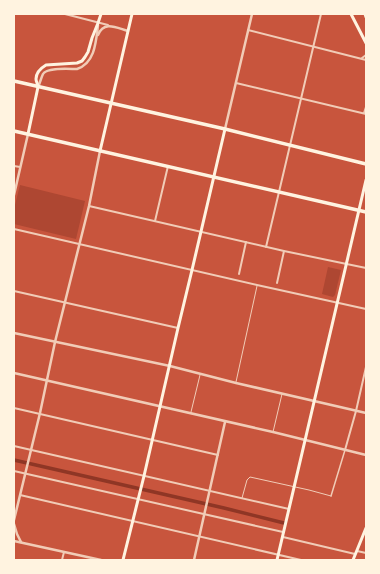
<svg xmlns="http://www.w3.org/2000/svg" width="380" height="574" font-family="Poppins,sans-serif">
	<style>
		.green { fill: #ae4732 }
		.lines { fill: none; stroke-linecap: round; stroke-linejoin: round }
		.canal { stroke: #8f3625; stroke-width: 3.5 }
		.service { stroke: #f1ccb7; stroke-width: 1 }
		.pedestrian { stroke: #f1ccb7; stroke-width: 1.5 }
		.minor { stroke: #f1ccb7; stroke-width: 2 }
		.tertiary { stroke: #f1ccb7; stroke-width: 2.5 }
		.secondary { stroke: #fff3e0; stroke-width: 3 }
		.primary { stroke: #fff3e0; stroke-width: 3 }
		.trunk { stroke: #fff3e0; stroke-width: 3.5 }
	</style>
	<rect width="100%" height="100%" fill="#c8553d"/>
	<g class="green">
		<polygon points="20,185 85,201 76,239 14,224 14,209"/>
		<polygon points="328,267 341,270 335,295 333,297 322,294"/>
	</g>
	<g class="lines">
		<polyline class="canal" points="14,460 224,508 284,523"/>
		<g class="service">
			<polyline points="236,382 257,286"/>
			<polyline points="191,412 200,375"/>
			<polyline points="273,432 282,394"/>
			<polyline points="242,498 247,480 250,477 309,490 331,496"/>
		</g>
		<polyline class="pedestrian" points="331,496 345,450"/>
		<g class="minor">
			<polyline points="65,14 108,25"/>
			<polyline points="248,30 366,60"/>
			<polyline points="362,58 366,55"/>
			<polyline points="236,83 366,114"/>
			<polyline points="364,113 366,107"/>
			<polyline points="14,166 20,167"/>
			<polyline points="89,206 284,251 366,268"/>
			<polyline points="155,221 168,166"/>
			<polyline points="14,229 257,285 366,309"/>
			<polyline points="266,247 321,14"/>
			<polyline points="239,274 246,242"/>
			<polyline points="277,283 284,251"/>
			<polyline points="14,291 178,328"/>
			<polyline points="14,408 218,455"/>
			<polyline points="14,446 289,509"/>
			<polyline points="345,450 356,411 366,367"/>
			<polyline points="14,471 283,532"/>
			<polyline points="20,495 301,560"/>
			<polyline points="283,537 355,554"/>
			<polyline points="357,551 366,553"/>
			<polyline points="62,560 64,552"/>
		</g>
		<g class="tertiary">
			<path d="M98,35C104,20 117,28 128,31"/>
			<path d="M38,87C40,83 41,78 43,74C47,67 69,69 77,69C95,63 96,42 98,25"/>
			<polyline points="225,129 252,14"/>
			<polyline points="14,195 28,134"/>
			<polyline points="14,333 170,366 236,383 366,413"/>
			<polyline points="14,373 273,432 366,455"/>
			<polyline points="14,520 40,413 55,342 89,206 100,151"/>
			<polyline points="14,524 17,534 21,542"/>
			<polyline points="14,541 101,560"/>
			<polyline points="194,560 225,422"/>
		</g>
		<g class="secondary">
			<polyline points="351,14 366,43"/>
			<polyline points="365,14 366,17"/>
			<path d="M28,134L38,87C38,84 36,82 36,79C36,73 41,68 46,65L77,63L82,61L85,57L88,52L92,38L98,23L101,14"/>
			<polyline points="100,151 132,14"/>
			<polyline points="353,560 366,528"/>
		</g>
		<g class="primary">
			<polyline points="123,560 144,476 178,328 192,270 225,129"/>
			<polyline points="277,560 366,180"/>
		</g>
		<g class="trunk">
			<polyline points="14,81 225,129 366,164"/>
			<polyline points="14,131 366,212"/>
		</g>
	</g>
	<rect width="380" height="574" fill="none" stroke="#fff3e0" stroke-width="30"/>
</svg>
